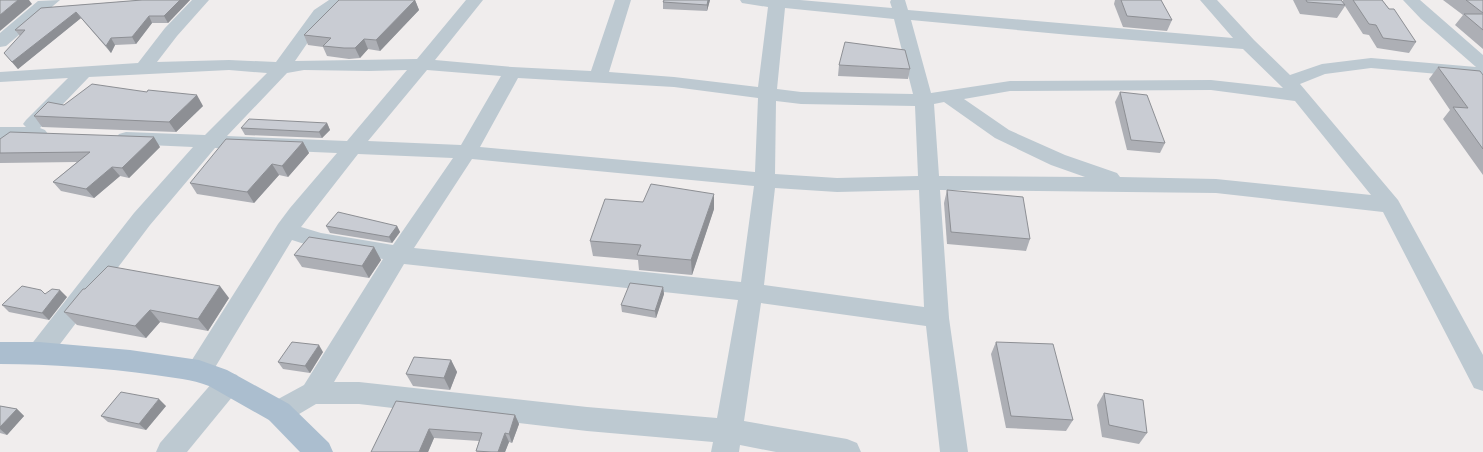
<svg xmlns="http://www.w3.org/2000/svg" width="1483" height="452" font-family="'IBM Plex Sans',sans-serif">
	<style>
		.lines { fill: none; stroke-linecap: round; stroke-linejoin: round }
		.minor { fill: #bdc9d1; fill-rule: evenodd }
		.primary { fill: #abbecf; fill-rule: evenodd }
		.wall { fill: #adafb5 }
		.shaded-wall { fill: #8d8f94 }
		.building { fill: #c9ccd3; stroke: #8d8f94 }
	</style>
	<rect width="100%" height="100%" fill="#f0eded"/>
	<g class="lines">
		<g class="minor">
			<polygon points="60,0 6,46 0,47 0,33 38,1"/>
			<path d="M192,0H209L177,36L157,62L229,60L276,62L314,10L329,0H348L346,3L326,16L295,61L417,59L466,0H483L435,60L512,67L591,71L615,0H631L609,72L674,77L758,87L768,7L742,3L740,0H800L892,8L890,2L891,0H905L908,10L1233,38L1200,0H1217L1254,40L1290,75L1322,64L1371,58L1476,67L1421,19L1403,0H1420L1483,55V78L1371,68L1325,74L1300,84L1398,200L1483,355V391L1474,388L1383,212L1216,193L940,190L949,318L968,452H940L926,326L761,303L744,421L847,439L857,443L861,452H776L740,445L739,452H711L713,442L587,431L359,404H316L289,420L279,424L269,420L266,412L269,404L304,385L383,259L320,249L292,240L208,379L199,382L190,379L186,371L190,363L278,224L290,208L337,153L215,148L150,225L48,360L39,364L30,360L26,353L30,346L134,213L193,147L126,144L119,142L116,138L119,134L126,132L205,135L267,73L229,70L89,77L40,128L45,130L48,134L45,138L38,140L0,139V127H26L23,124L26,120L68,78L0,82V72L138,63L165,28ZM785,8L894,19L913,94L801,92L777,89ZM911,20L1070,35L1243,49L1283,88L1211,80L1010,81L931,93ZM304,70L369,71L407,70L347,141L227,136L287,73ZM427,70L501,76L461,145L368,141ZM518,78L674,87L758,98L755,172L480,147ZM1211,90L1295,101L1371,195L1216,179L1120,177L1117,173L1065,155L1009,130L964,99L1010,91ZM776,101L801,104L915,106L918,176L837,178L775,174ZM944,102L995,138L1051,165L1085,177L939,176L934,104ZM358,154L453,158L393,245L321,233L301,227ZM472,159L754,186L741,282L414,248ZM775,188L837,192L919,190L924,307L764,285ZM404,264L738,300L717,418L587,407L359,382H334Z"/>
			<polygon points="228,372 237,375 241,383 237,391 187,452 156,452 160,443 219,375"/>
		</g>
		<path class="primary" d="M0,342H39L130,350L199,360L227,370L289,404L329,443L333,452H300L269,420L209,386C192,379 173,378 155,375C104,368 52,364 0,364Z"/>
	</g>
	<g class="wall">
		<polygon points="142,0 190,0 168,23 152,23 136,44 115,45 111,53 81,18 18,69 4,53 20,36 15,30 41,8"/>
		<polygon points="415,0 419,10 380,51 368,49 360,58 349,59 327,56 323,47 308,45 304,35"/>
		<polygon points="664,0 710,0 707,11 663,9 663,2"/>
		<polygon points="1115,0 1161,0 1172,20 1167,31 1123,27 1114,4"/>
		<polygon points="1293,0 1341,0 1342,2 1343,0 1382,0 1416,42 1409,53 1377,48 1369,35 1363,34 1345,6 1337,18 1300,14"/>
		<polygon points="1443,0 1483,0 1483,49 1455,25 1463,15"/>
		<polygon points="839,65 910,69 908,79 838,76"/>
		<polygon points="1438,67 1483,75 1483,175 1443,119 1450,110 1429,79"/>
		<polygon points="1120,92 1165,143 1160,153 1127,150 1115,102"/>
		<polygon points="64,105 203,106 176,132 42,127 34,116"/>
		<polygon points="327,123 330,130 322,138 245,135 241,128"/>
		<polygon points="0,139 160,147 129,178 120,176 94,198 61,191 53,182 77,162 0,163"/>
		<polygon points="303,142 309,153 288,177 279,175 254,203 197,194 190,183"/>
		<polygon points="947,190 1030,239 1026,251 947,244 944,203"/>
		<polygon points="714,209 692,275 639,270 638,260 593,256 590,241"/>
		<polygon points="326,226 397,226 400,232 392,243 330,233"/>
		<polygon points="374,247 381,260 369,278 302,267 294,255"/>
		<polygon points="663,287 664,294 656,318 622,312 621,305"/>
		<polygon points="46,294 67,297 49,320 9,312 2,305"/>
		<polygon points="229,298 208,331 160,322 146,338 77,325 64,312"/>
		<polygon points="996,342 1073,420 1066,431 1006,428 991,354"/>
		<polygon points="323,352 310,373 283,369 278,362"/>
		<polygon points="451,360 457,372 450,390 413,386 406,374"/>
		<polygon points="1104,393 1147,433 1139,444 1102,437 1097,405"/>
		<polygon points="396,401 515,415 519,424 512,443 509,442 505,452 477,452 476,451 479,441 434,438 428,452 371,452"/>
		<polygon points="0,406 17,409 24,416 7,435 0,433"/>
		<polygon points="166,406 146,430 108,422 101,416"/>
	</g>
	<g class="shaded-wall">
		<polygon points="18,0 29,0 32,4 0,31 0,15"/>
		<polygon points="180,0 190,0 168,23 164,16"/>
		<polygon points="415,0 419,10 380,51 376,40"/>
		<polygon points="708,0 710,0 707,11 707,5"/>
		<polygon points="76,12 81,18 18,69 12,62"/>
		<polygon points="149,16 152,23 136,44 132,37"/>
		<polygon points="111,38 115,45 111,53 106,46"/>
		<polygon points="364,39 368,49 360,58 355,48"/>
		<polygon points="197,95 203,106 176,132 169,122"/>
		<polygon points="327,123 330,130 322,138 319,132"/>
		<polygon points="154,137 160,147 129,178 122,168"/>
		<polygon points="303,142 309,153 288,177 282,166"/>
		<polygon points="272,164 279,175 254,203 247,192"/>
		<polygon points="112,167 120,176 94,198 86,189"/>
		<polygon points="714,194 714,209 692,275 691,260"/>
		<polygon points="397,226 400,232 392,243 389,237"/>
		<polygon points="374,247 381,260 369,278 362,266"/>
		<polygon points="220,286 229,298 208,331 198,319"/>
		<polygon points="663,287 664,294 656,318 655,311"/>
		<polygon points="60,290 67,297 49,320 42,313"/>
		<polygon points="150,310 160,322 146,338 135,326"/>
		<polygon points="319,345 323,352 310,373 305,366"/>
		<polygon points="451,360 457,372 450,390 444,378"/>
		<polygon points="159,399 166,406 146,430 139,424"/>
		<polygon points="17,409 24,416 7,435 0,429 0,427"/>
		<polygon points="515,415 519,424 512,443 509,434"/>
		<polygon points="429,429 434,438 428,452 419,452"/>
		<polygon points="505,433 509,442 505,452 498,452"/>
	</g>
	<g class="building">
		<polygon points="0,0 18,0 0,15"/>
		<polygon points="142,0 180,0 164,16 149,16 132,37 111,38 106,46 76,12 12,62 4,53 25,30 15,30 41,8"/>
		<polygon points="339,0 415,0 376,40 364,39 355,48 344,48 323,46 331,38 304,35"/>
		<polygon points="664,0 708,0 707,5 663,2"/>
		<polygon points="1121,0 1161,0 1172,20 1127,16"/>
		<polygon points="1306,0 1341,0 1345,5 1307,2"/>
		<polygon points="1353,0 1382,0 1389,9 1394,9 1416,42 1383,38 1376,25 1369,24"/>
		<polygon points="1466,0 1483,0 1483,13"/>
		<polygon points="1464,14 1483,14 1483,30"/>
		<polygon points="845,42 905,50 910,69 839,65"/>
		<polygon points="1438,67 1480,71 1483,75 1483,149 1453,107 1468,108"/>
		<polygon points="92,84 147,92 148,90 197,95 169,122 34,116 48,102 64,105"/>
		<polygon points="1120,92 1147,95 1165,143 1131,140"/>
		<polygon points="249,119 327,123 319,132 241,128"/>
		<polygon points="10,132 154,137 122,168 112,167 86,189 53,182 90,152 0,153 0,139"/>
		<polygon points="226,139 303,142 282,166 272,164 247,192 190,183"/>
		<polygon points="651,184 714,194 691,260 637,255 641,245 590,241 605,199 643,202"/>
		<polygon points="947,190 1023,197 1030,239 951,232"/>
		<polygon points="338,212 397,226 389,237 326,226"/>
		<polygon points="309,237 374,247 362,266 294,255"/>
		<polygon points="108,266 220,286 198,319 150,310 135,326 64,312 83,289 85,289"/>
		<polygon points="630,283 663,287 655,311 621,305"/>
		<polygon points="22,286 41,290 45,294 52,289 60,290 42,313 2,305"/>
		<polygon points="292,342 319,345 305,366 278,362"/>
		<polygon points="996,342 1053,344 1073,420 1011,416"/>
		<polygon points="414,357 451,360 444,378 406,374"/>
		<polygon points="121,392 159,399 139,424 101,416"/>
		<polygon points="1104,393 1143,400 1147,433 1109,425"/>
		<polygon points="396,401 515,415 509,434 505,433 498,452 491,452 476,451 482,433 429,429 419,452 371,452"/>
		<polygon points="0,406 17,409 0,427"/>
	</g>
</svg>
